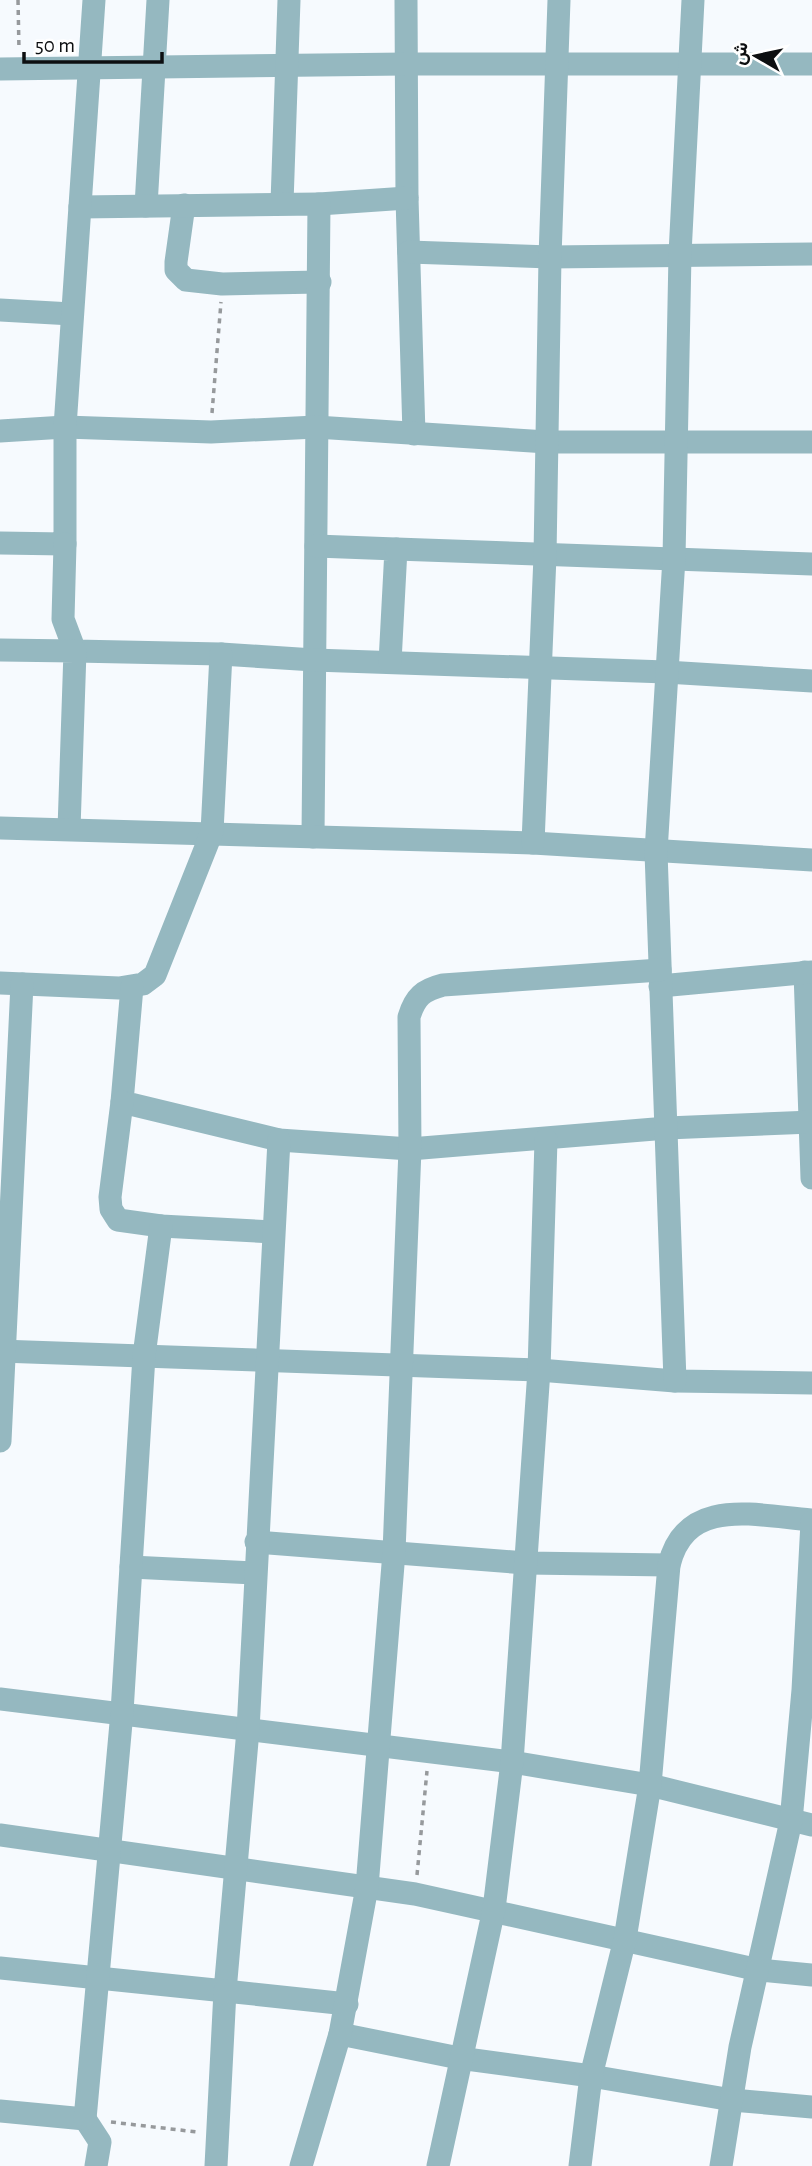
<svg xmlns="http://www.w3.org/2000/svg" width="812" height="2166" font-family="'Alegreya Sans',Vazirmatn,sans-serif">
	<style>
		.lines { fill: none; stroke-linecap: round; stroke-linejoin: round }
		.path { stroke: #96999c; stroke-width: 3.5; stroke-dasharray: 5 5; stroke-linecap: butt }
		.minor { stroke: #95b8c0; stroke-width: 23 }
	</style>
	<rect width="100%" height="100%" fill="#f6fafe"/>
	<g class="lines">
		<g class="path">
			<polyline points="18,0 19,50"/>
			<polyline points="212,413 221,302"/>
			<polyline points="417,1875 427,1771"/>
			<polyline points="111,2122 197,2132"/>
		</g>
		<g class="minor">
			<polyline points="406,0 407,198 414,434"/>
			<polyline points="0,69 405,64 812,64"/>
			<polyline points="282,203 289,0"/>
			<polyline points="319,204 407,198"/>
			<polyline points="184,205 176,262 176,270 186,280 222,284 320,282"/>
			<polyline points="146,206 158,0"/>
			<polyline points="80,207 319,204 313,837"/>
			<polyline points="409,252 550,257 812,254"/>
			<polyline points="0,310 72,314"/>
			<polyline points="0,431 65,427 211,432 316,427 547,442 812,442"/>
			<polyline points="0,543 65,544 65,427 94,0"/>
			<polyline points="65,544 63,619 75,651 221,654 314,660 666,672 812,681"/>
			<polyline points="316,546 396,549 390,662"/>
			<polyline points="396,549 812,564"/>
			<polyline points="0,650 75,651 69,829"/>
			<polyline points="0,828 533,843 812,860"/>
			<polyline points="533,843 545,556 550,257 559,0"/>
			<polyline points="805,972 812,1178"/>
			<polyline points="0,983 119,988 143,984 155,975 212,832 221,654"/>
			<polyline points="660,986 812,972"/>
			<polyline points="132,987 122,1102 279,1140 410,1149 667,1128 812,1122"/>
			<polyline points="122,1102 110,1197 111,1209 118,1220 161,1226 273,1232"/>
			<polyline points="0,1351 539,1370 675,1381 812,1383"/>
			<polyline points="675,1381 656,852 674,558 680,254 693,0"/>
			<polyline points="0,1441 22,984"/>
			<polyline points="256,1542 526,1563 669,1565"/>
			<polyline points="131,1567 254,1573"/>
			<polyline points="0,1699 512,1762 650,1785 812,1825"/>
			<polyline points="0,1835 415,1894 759,1970 812,1975"/>
			<polyline points="0,1968 225,1991 248,1730 279,1140"/>
			<polyline points="340,2034 459,2058 591,2076 732,2100 812,2107"/>
			<polyline points="0,2111 85,2119 100,2142 96,2166"/>
			<polyline points="85,2119 122,1712 144,1356 161,1226"/>
			<polyline points="216,2166 225,1991 347,2004"/>
			<path d="M301,2166L340,2034L367,1887L394,1552L410,1149L409,1017C415,997 423,990 443,985L660,970"/>
			<polyline points="438,2166 494,1909 512,1762 539,1370 546,1140"/>
			<path d="M580,2166L591,2076L625,1939L650,1785L669,1565C686,1495 757,1516 812,1520"/>
			<polyline points="721,2166 740,2047 791,1821 803,1690 812,1522"/>
		</g>
	</g>
	<g transform="translate(756 56) rotate(279)" stroke="#ffffff" stroke-width="5" paint-order="stroke">
	<path d="M0-5L12 26L0 18L-12 26Z" fill="#0d0f11"/>
	<text y="-10" font-size="19" font-weight="bold" text-anchor="middle" fill="#0d0f11">ش</text>
	</g>
	<path d="M24 52v10h138v-10" fill="none" stroke="#0d0f11" stroke-width="3.5"/>
	<text x="35" y="52" font-size="21" fill="#0d0f11" stroke="#ffffff" stroke-width="5" paint-order="stroke">50 m</text>
</svg>
